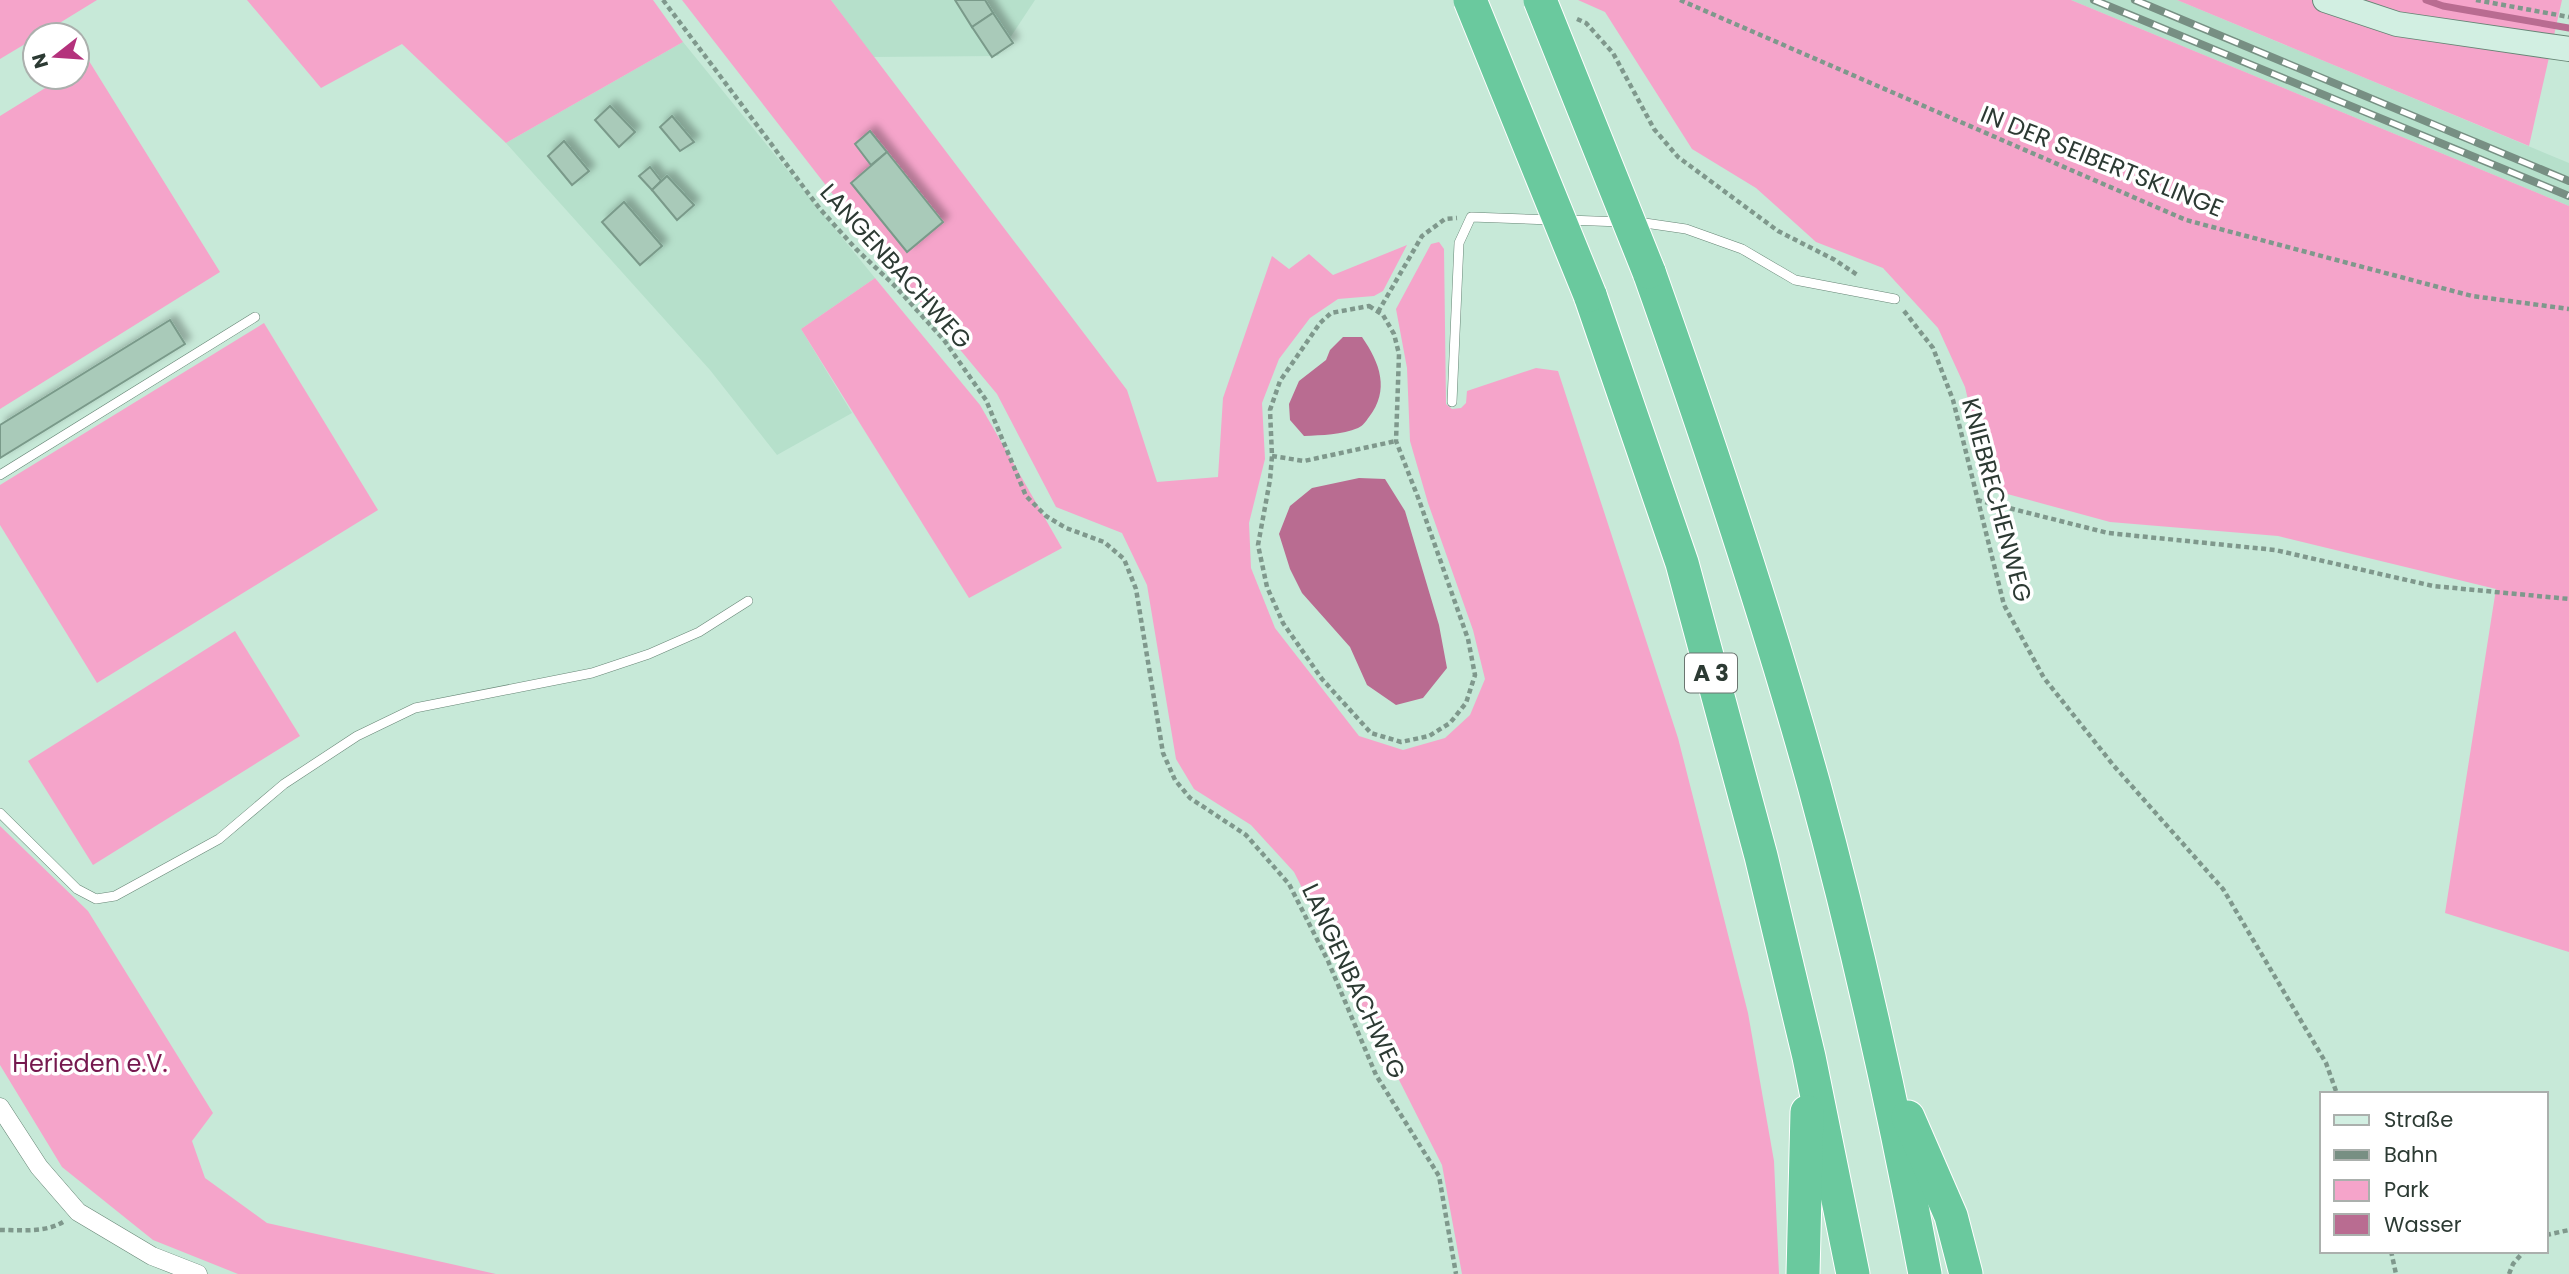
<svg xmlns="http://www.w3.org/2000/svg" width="2569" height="1274" font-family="Poppins,sans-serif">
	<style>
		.built { fill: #b6e0cb }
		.green { fill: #f5a4ca }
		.water { fill: #b96c91 }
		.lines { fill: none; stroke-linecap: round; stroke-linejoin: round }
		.stream { stroke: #b96c91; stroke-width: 7 }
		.building { fill: #a9cab9; stroke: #7a9a8a; stroke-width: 2; filter: url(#shadow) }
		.service-casing { stroke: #668575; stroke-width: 10 }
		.minor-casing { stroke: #668575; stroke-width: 19 }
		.secondary-casing { stroke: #668575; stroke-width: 26 }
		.motorway-casing { stroke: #fff; stroke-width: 35 }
		.path { stroke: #7f988c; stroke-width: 4.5; stroke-dasharray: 5 3.5; stroke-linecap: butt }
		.service { stroke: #fff; stroke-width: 9 }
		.minor { stroke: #fff; stroke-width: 18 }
		.secondary { stroke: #d2efe2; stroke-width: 24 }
		.motorway { stroke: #6ac99e; stroke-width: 33 }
		.rail-casing { stroke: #778f83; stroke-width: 8 }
		.rail { stroke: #fff; stroke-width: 5; stroke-dasharray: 16; stroke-linecap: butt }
		.motorway-bridge-casing { stroke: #fff; stroke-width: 35; stroke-linecap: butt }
		.motorway-bridge { stroke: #6ac99e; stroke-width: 33 }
		.labels { text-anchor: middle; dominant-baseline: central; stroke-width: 7; stroke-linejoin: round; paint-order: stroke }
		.shield { fill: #fff; stroke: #6b7570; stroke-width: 2 }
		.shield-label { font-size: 23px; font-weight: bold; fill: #2c3a33 }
		.street-label { font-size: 24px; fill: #2c3a33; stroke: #fff }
		.park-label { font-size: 24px; fill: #75184e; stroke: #fff }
	</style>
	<defs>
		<filter id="shadow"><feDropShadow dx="6" dy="-6" stdDeviation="3.5" flood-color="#0004"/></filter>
	</defs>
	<rect width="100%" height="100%" fill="#c7e9d8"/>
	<g class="built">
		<polygon points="831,0 1035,0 998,56 873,57"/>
		<polygon points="2071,0 2177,0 2569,163 2569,206"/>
		<polygon points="683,42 875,278 801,329 852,413 777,455 710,370 506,143"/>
	</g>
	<g class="green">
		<polygon points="0,0 97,0 40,35 35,35 35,38 0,59"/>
		<polygon points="247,0 653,0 683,42 506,143 402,44 321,88"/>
		<polygon points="682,0 831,0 1127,390 1157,482 1218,477 1223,398 1272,256 1289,269 1309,254 1333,275 1407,245 1383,291 1374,296 1338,299 1310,318 1279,359 1262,403 1265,459 1249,523 1251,568 1275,628 1359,736 1403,750 1445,738 1470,715 1485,679 1473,630 1428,503 1410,441 1407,368 1396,309 1431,244 1439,242 1444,249 1446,404 1452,409 1461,408 1466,403 1467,391 1536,368 1558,371 1678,738 1748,1013 1774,1161 1779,1274 1462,1274 1442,1165 1294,872 1251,825 1194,789 1176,759 1147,585 1122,533 1056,507 997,394 866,237"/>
		<polygon points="1578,0 2071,0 2569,206 2569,952 2445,913 2496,589 2278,536 2110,522 1989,489 1965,387 1938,328 1883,268 1816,242 1756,188 1692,149 1605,12"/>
		<polygon points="2177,0 2562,0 2529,146"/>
		<polygon points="89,61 220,272 0,409 0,116 63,77 77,77 77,68"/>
		<polygon points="875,278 980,405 1062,548 969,598 801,329"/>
		<polygon points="264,323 378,510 97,683 0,525 0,485"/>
		<polygon points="235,631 300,736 93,865 28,761"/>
		<polygon points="0,826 88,911 213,1113 192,1141 205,1178 267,1223 496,1274 238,1274 153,1240 62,1167 0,1065"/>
	</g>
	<g class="water">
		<path d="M1343,337H1362C1380,363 1390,390 1369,417C1366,421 1363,426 1358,428C1342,435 1322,435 1304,436L1290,420L1289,404L1299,381L1326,360L1330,350Z"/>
		<polygon points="1359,478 1385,479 1405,511 1439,625 1447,668 1423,698 1396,705 1367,685 1350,647 1302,593 1290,569 1279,534 1290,506 1312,488"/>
	</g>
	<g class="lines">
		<polyline class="stream" points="2426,0 2443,6 2569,28"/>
	</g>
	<g class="building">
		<polygon points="955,0 985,0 993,13 972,27"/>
		<polygon points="993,13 1013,43 992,57 972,27"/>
		<polygon points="610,106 635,132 619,147 595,120"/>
		<polygon points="672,116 694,142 680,151 660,127"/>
		<polygon points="870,131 887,152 871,165 855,144"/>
		<polygon points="564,141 589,171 572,185 548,156"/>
		<polygon points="887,152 943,222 907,252 851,183"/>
		<polygon points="650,167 661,181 652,190 639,176"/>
		<polygon points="667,176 694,205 677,220 652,190"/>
		<polygon points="624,202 662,246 640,265 602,222"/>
		<polygon points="170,320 185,344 0,458 0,425"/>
	</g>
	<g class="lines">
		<g class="service-casing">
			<g id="service">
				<polyline points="1568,220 1621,222"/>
				<polyline points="1638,222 1686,229 1742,249 1795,280 1895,299"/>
				<polyline points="1452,402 1459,243 1471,217 1551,220"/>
				<polyline points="0,475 255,317"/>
				<polyline points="0,813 77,889 96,899 115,896 219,839 284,784 357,736 415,708 592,673 649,654 699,632 748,601"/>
			</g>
		</g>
		<g class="minor-casing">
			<polyline id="minor" points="0,1107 39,1167 78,1212 152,1256 198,1274"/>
		</g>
		<g class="secondary-casing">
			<polyline id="secondary" points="2325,0 2397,24 2569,49"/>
		</g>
		<g class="motorway-casing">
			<g id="motorway">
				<path d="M1649,272C1709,441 1766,612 1814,785C1858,946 1894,1110 1925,1274"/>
				<polyline points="1590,295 1682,563 1761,856 1809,1057 1853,1274"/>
				<polyline points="1908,1117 1951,1216 1966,1274"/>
				<polyline points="1803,1274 1807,1112"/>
			</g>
		</g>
		<g class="path">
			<polyline points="663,0 820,209 856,249 894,285 944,340 986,400 1026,496 1046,516 1066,528 1104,542 1124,559 1136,589 1163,753 1175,780 1190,798 1246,835 1289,884 1328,961 1376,1075 1439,1176 1456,1274"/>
			<polyline points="1680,0 2186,220 2472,296 2569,309"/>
			<polyline points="2476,0 2569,17"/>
			<polyline points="1577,19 1586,23 1613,53 1654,129 1678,157 1778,231 1835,260 1859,276"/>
			<polygon points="1369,306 1383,315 1394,334 1399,354 1396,441 1419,500 1468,639 1475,675 1466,703 1450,723 1429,736 1401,742 1371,733 1322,679 1283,623 1267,587 1258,545 1270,480 1272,456 1270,410 1280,381 1320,323 1331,313"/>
			<polyline points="1904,311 1933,348 1953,400 2004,605 2044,678 2114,766 2223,889 2326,1063 2337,1094"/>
			<polyline points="1378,312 1422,236 1445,219 1457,218"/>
			<polyline points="1272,456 1304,461 1396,441"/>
			<polyline points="1977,500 2108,533 2275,550 2433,586 2569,599"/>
			<path d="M0,1230C20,1230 45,1233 63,1222"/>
			<polyline points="2546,1235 2569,1230"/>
			<polyline points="2391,1251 2396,1274"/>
			<polyline points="2509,1274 2513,1264 2524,1251"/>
		</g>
		<use href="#service" class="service"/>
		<use href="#minor" class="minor"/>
		<use href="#secondary" class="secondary"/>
		<use href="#motorway" class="motorway"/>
		<g class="rail-casing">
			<g id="rail">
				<polyline points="2094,0 2569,196"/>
				<polyline points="2135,0 2569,181"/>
			</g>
		</g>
		<use href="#rail" class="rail"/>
		<g class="motorway-bridge-casing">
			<g id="motorway-bridge">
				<polyline points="1470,0 1590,295"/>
				<polyline points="1540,0 1649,272"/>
			</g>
		</g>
		<use href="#motorway-bridge" class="motorway-bridge"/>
	</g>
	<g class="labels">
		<rect class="shield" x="1685" y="653.5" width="52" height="39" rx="5"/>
		<g class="shield-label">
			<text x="1711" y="673">A 3</text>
		</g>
		<g class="street-label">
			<text transform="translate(2102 161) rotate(22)">IN DER SEIBERTSKLINGE</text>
			<text transform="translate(896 266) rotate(48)">LANGENBACHWEG</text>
			<text transform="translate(1997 500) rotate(75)">KNIEBRECHENWEG</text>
			<text transform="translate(1354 981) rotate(65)">LANGENBACHWEG</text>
		</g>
		<g class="park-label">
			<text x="90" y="1063">Herieden e.V.</text>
		</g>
	</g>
	<rect x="2320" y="1092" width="228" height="161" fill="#ffffff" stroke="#abb0ad" stroke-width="2"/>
	<rect x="2334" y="1115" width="35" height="10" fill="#d2efe2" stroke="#abb0ad" stroke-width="2"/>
	<text x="2384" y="1127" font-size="21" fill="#2c3a33">Straße</text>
	<rect x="2334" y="1150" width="35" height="10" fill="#778f83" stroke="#abb0ad" stroke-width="2"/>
	<text x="2384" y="1162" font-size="21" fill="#2c3a33">Bahn</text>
	<rect x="2334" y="1180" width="35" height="21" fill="#f5a4ca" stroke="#abb0ad" stroke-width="2"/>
	<text x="2384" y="1197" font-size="21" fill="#2c3a33">Park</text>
	<rect x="2334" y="1214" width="35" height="21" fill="#b96c91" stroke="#abb0ad" stroke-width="2"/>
	<text x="2384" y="1232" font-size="21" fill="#2c3a33">Wasser</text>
	<g transform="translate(56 56) rotate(253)"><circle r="33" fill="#ffffff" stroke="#abb0ad" stroke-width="2"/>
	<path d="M0-5L12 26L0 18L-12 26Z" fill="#b4327c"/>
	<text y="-10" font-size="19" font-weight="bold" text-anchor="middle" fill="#2c3a33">N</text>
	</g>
</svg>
